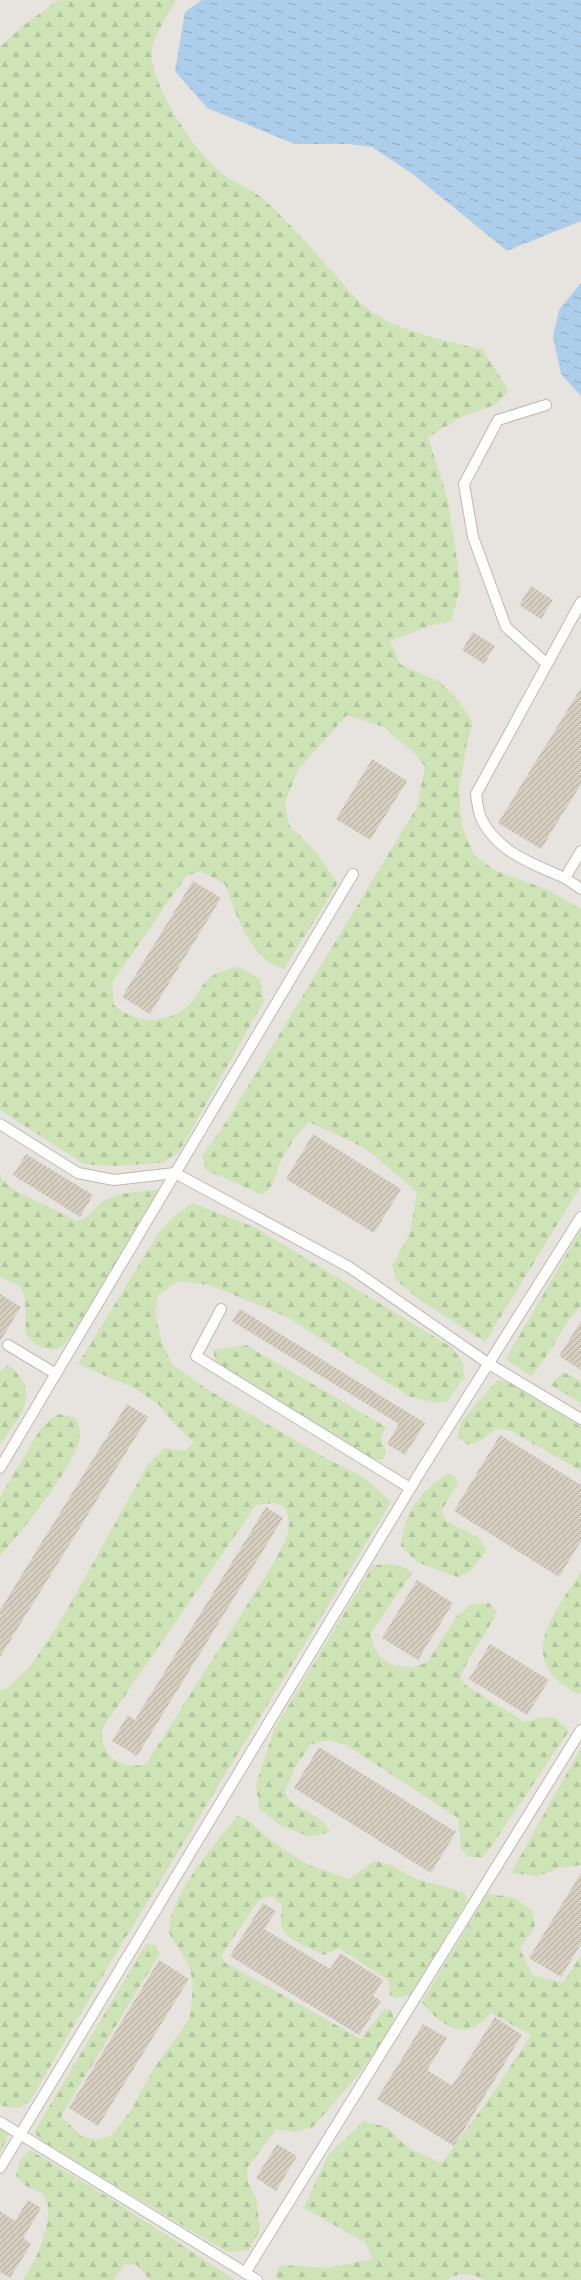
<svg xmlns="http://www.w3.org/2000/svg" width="581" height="2280" font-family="'Fira Sans Condensed',sans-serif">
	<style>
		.industrial { fill: #e7e3df }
		.forest { fill: url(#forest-firs); fill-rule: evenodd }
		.water { fill: url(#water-ripples) }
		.building { fill: url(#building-hatch) }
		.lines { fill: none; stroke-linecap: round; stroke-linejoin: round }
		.lane-casing { stroke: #bfb9ae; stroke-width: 12 }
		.lane { stroke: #fff; stroke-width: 10 }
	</style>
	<defs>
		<pattern id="forest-firs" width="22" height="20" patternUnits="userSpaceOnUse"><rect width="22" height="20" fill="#cee4b7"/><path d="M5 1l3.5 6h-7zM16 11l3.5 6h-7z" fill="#b2c59e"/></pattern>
		<pattern id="water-ripples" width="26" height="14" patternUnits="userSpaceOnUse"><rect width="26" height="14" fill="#adceeb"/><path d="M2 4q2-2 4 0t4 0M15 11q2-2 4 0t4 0" fill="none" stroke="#8fa9bf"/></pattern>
		<pattern id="building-hatch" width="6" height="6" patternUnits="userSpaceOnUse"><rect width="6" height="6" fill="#d5cec1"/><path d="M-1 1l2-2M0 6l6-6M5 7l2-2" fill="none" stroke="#afa99e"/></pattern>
	</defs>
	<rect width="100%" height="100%" fill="#f4f1ea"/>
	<rect class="industrial" x="0" y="0" width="581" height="2280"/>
	<g class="forest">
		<path d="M59,0H176C169,13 153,36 152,51C149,85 198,157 225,176C237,184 252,189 263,199C290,223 314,252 338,278C351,293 363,307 380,317C406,333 452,342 483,350L509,391L495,405L463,416L428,437L447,497L458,566L460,590L451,621L429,626L390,641L401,665L439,681L460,702L473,723L467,742L459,790L462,826L474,855L496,871L546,889L581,909V1186L485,1342L420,1300L396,1280L392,1265L410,1233L417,1192L365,1148L309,1122C296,1134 288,1147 280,1163C273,1178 277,1183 263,1195L206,1170L202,1156L228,1119L417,807L425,766L413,752L384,727L347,715L298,770L285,803L289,825L315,851L338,883L284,969C249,959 236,914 225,884L200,871L186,876L112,983L114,1005C135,1024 167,1025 189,1005C196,998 200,987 207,980C213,973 229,970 238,966L260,979L264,1001L179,1152L162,1163L111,1166L84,1164L0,1110V47L25,24Z"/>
		<path d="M0,1170L1,1179L14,1190L77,1221C90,1218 94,1207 104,1201C121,1191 141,1192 161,1189L91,1305L64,1345L54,1350L44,1348L36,1345L26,1334L25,1298L20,1286L0,1277Z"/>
		<path d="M192,1203L256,1228L453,1348L463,1364L465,1377L447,1401L435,1403L408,1396L287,1317L210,1285L179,1281L158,1295L155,1313L162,1343L172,1364L205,1388L331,1461L362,1476L391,1502L109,1965L30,2101L19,2108L2,2106L0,2105V1690L7,1688L30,1667L63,1617L147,1466L164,1448L185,1451L194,1442L177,1427L159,1405L136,1389L78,1364L161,1229L178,1213ZM274,1503L284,1506C296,1527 283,1545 273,1564L146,1764C119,1771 101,1756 102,1729L256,1505Z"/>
		<path d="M581,1229V1306C560,1327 553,1353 531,1376L506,1359Z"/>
		<polygon points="246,1345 386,1427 381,1438 386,1452 384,1459 375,1460 216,1362 213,1350"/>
		<path d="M8,1365C44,1394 19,1416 0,1445V1371Z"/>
		<polygon points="563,1372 581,1381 581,1403 551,1385"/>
		<path d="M497,1380L508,1382L581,1427V1471L511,1431C491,1426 496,1431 481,1440C478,1442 473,1443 469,1445L458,1438L460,1423Z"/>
		<path d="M57,1414L74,1417C76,1421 80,1426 80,1431C84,1457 18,1535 0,1556V1497L41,1428Z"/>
		<path d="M450,1473L457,1479L458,1484L441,1511L446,1521L479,1538L487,1550L470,1572L457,1577L417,1562L401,1546C405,1511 420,1490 450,1473Z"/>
		<path d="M392,1564L406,1568L412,1573L370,1634C372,1640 374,1647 377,1652C386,1669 414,1671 428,1661L456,1617L472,1604L489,1603L497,1612C486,1634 470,1654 460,1677L464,1684L525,1722L542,1717L555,1718L569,1731L484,1857H469L461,1849L458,1818L346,1745L328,1740L311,1744L294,1769L285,1792C297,1816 320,1809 330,1832L309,1837L278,1824L259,1808L256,1784L274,1730L373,1565Z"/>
		<path d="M581,1572V1692L577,1694C570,1689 560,1684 554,1677C524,1644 563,1601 581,1572Z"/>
		<polygon points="581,1748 581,1865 559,1868 538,1876 511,1873"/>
		<path d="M237,1816L247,1819L271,1841L309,1865L349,1879L375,1861L394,1866L411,1877L462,1892L466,1894L467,1901L411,1995L396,1998L390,1995L389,1981L339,1948L324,1955C310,1948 286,1941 281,1925C280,1919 282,1912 282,1906L272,1896L260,1899L225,1950L222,1956L224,1962L361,2039L384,2009H391L394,2018L389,2030L363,2069L313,2127L295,2132L276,2129L247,2168L248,2183L256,2198L260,2229L249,2250L227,2252L43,2142L34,2132L146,1944L155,1945L160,1953L61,2116L81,2136L96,2140L111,2136L129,2113L153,2070L190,2018L193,1983L189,1965L169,1933C169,1896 215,1844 237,1816Z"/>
		<path d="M487,1894L513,1897L532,1910L535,1926L520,1949L532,1975L563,1983L581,1955V2280H485C475,2274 457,2271 448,2280H279L275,2277L280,2265L328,2268L372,2259L366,2243L304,2208L328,2155L364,2121L386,2127L410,2149L442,2163L497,2087L531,2035L491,2013C485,2018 477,2028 469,2029C450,2033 432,2015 422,2002Z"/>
		<polygon points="0,2128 9,2133 0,2154"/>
		<path d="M30,2150L108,2197L235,2280H150L137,2265L125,2264L114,2280H22C35,2266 50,2227 48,2207C48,2203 44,2197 42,2193L27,2187L16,2176L20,2160Z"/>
	</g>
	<g class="water">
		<polygon points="202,0 581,0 581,221 507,251 414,175 372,147 348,144 295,144 207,108 175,71 185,12"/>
		<polygon points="581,283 581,396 561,374 553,337 559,310"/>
	</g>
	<g class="building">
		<polygon points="531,586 553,600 541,619 519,605"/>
		<polygon points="473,632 495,646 484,664 462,650"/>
		<polygon points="581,688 581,784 541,849 498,823"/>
		<polygon points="372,759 407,781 370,840 336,819"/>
		<polygon points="193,881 221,898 150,1014 122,997"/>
		<polygon points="313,1134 401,1189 374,1233 286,1179"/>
		<polygon points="26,1154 93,1195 80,1217 13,1175"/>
		<polygon points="0,1294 21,1307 0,1341"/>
		<polygon points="240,1309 425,1423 405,1455 387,1444 399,1424 232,1321"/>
		<polygon points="581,1321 581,1370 559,1356"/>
		<polygon points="127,1404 148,1417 0,1657 0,1610"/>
		<polygon points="500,1435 581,1485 581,1541 559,1577 454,1511"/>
		<polygon points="266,1507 283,1518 137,1756 112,1741 128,1715 135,1720"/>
		<polygon points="417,1580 453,1603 418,1660 382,1638"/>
		<polygon points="490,1644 549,1680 527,1715 469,1679"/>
		<polygon points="319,1747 456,1832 431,1873 294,1788"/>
		<polygon points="581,1873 581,1944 561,1977 529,1958"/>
		<polygon points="263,1903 276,1911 264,1929 330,1969 340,1953 383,1980 373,1996 381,2001 359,2035 230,1956"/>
		<polygon points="159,1960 189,1979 98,2126 69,2108"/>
		<polygon points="495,2017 522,2035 454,2146 377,2099 423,2024 447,2038 427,2070 452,2086"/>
		<polygon points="277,2144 297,2156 276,2191 256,2178"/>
		<polygon points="28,2200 41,2208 23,2238 31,2244 10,2278 0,2272 0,2211 15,2221"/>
	</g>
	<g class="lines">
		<g class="lane-casing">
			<g id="lane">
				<polyline points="546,405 498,420 464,484 473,537 506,627 547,664"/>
				<polyline points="581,851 565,878 581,889"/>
				<path d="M565,878C533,864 497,852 481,818C478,811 477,801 476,794L581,602"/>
				<polyline points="0,1124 78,1173 114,1180 175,1173 349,1267 489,1364 581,1419"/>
				<polyline points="221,1309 196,1356 410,1488"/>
				<polyline points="8,1345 56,1374"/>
				<polyline points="0,1468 353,874"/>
				<polyline points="0,2122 257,2280"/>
				<polyline points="0,2168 422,1469 581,1217"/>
				<polyline points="245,2273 581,1730"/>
			</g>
		</g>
		<use href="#lane" class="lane"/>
	</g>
</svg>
